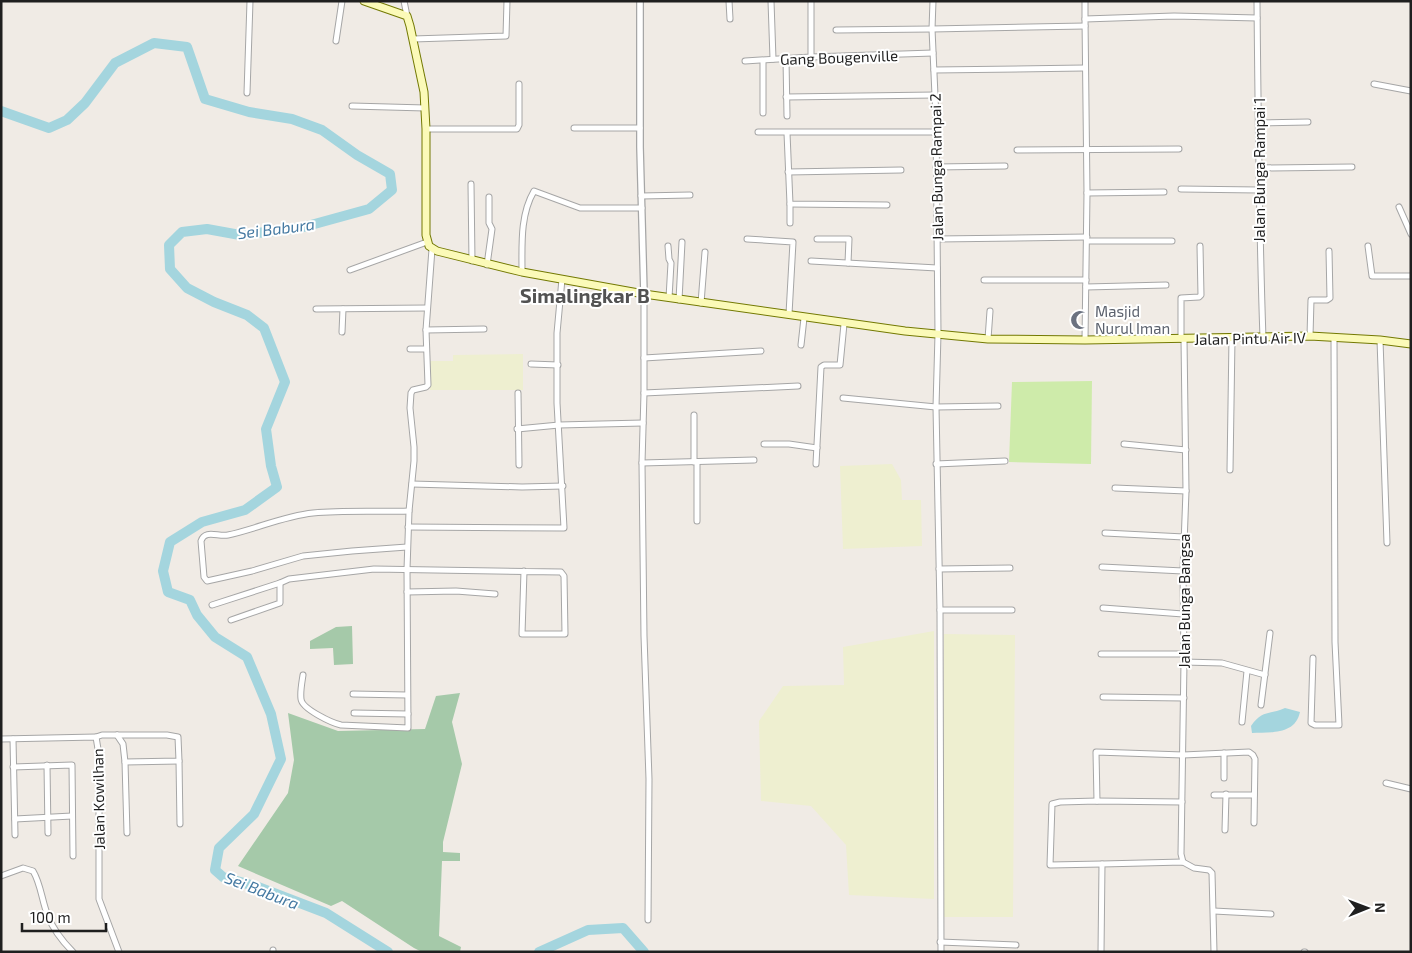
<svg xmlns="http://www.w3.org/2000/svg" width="1412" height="953" font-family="'Exo 2',sans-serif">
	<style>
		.farmland { fill: #eeefd0 }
		.grass { fill: #ceebaa }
		.cemetery { fill: #a5c9a9 }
		.water { fill: #a4d5de }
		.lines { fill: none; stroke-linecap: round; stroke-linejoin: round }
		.river { stroke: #a4d5de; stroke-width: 10 }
		.minor-casing { stroke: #a6a6a6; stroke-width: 7 }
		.tertiary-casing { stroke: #a6a6a6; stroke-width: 8 }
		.secondary-casing { stroke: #737903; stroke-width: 9 }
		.minor { stroke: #fff; stroke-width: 5 }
		.tertiary { stroke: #fff; stroke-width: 5.5 }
		.secondary { stroke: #fbfab8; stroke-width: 7 }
		.labels { text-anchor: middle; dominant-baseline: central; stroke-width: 4; stroke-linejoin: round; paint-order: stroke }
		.street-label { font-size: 15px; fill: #1f1f1f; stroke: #fff }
		.worship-label { font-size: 15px; fill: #5b616d; stroke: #fff; text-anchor: start }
		.water-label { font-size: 16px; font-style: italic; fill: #4378a1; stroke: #fff }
		.district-label { font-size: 20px; font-weight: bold; fill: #525252; stroke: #fff }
	</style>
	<rect width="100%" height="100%" fill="#f0ebe5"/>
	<g class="farmland">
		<polygon points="523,354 523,390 430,390 429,361 453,361 453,355"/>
		<polygon points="892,464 901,480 902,500 921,500 922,546 843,549 840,466"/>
		<polygon points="934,631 934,899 849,895 846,845 811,806 761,801 759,721 783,686 844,685 843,647"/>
		<polygon points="944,634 1015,635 1013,917 942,917"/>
	</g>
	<polygon class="grass" points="1092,381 1091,464 1009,462 1012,382"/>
	<g class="cemetery">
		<polygon points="352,626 353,664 334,665 333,648 310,649 310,641 336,627"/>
		<polygon points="460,693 452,722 462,764 443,842 443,852 460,853 460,861 442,861 439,936 461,947 460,952 422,952 414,948 342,901 331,906 238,866 288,793 294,760 288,713 338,731 425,729 436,696"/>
	</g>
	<path class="water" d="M1285,708L1300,712C1295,735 1271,732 1252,733L1251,726C1262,710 1269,715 1285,708Z"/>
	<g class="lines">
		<g class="river">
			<polyline points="1,111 49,128 67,120 85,103 115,63 154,43 187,47 205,99 249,112 292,119 322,130 357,155 390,174 392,190 369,209 300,228 240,235 207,229 182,232 169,245 170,269 187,288 214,302 247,315 264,328 285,382 266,429 271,466 277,487 245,510 202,522 170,542 163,571 168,592 190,600 197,615 215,637 247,657 271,714 281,759 254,814 219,848 215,870 223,877 258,887 326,913 388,952"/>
			<polyline points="539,952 588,930 623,928 644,952"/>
		</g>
		<g class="minor-casing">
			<g id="minor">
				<polyline points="404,1 407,16"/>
				<polyline points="729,1 730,19"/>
				<polyline points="771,1 773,59"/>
				<polyline points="811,1 811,57"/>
				<polyline points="933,1 932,29 936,118 938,334 936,407 940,610 941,952"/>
				<polyline points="1085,1 1085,19"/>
				<path d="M1257,1C1258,113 1259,226 1263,338"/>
				<polyline points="836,30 932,29 1085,26"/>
				<polyline points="413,39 506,36 507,1"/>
				<polyline points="336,41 342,1"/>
				<polyline points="786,59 787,116"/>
				<polyline points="745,61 811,57 933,53"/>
				<polyline points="763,61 763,113"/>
				<polyline points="934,70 1084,68"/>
				<polyline points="1374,84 1411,91"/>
				<polyline points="247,93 250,1"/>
				<polyline points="786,97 935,95"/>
				<polyline points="352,106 425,108"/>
				<polyline points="1259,123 1308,122"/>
				<polyline points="574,128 640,128"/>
				<polyline points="426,129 517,129 519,125 519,84"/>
				<polyline points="758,132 936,132"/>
				<polyline points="787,133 790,204 887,205"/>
				<polyline points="1017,150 1179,149"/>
				<polyline points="936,167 1005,166"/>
				<polyline points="1259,168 1352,167"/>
				<polyline points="788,172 901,170"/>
				<polyline points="471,184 472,261"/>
				<polyline points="1181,189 1258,190"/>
				<polyline points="1087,193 1164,192"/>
				<polyline points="641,196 690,195"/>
				<polyline points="790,204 790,223"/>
				<polyline points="1399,207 1411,234"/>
				<polyline points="747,239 793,242 789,314"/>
				<polyline points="817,239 849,239 848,263"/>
				<polyline points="937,239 1087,237"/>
				<polyline points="1087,241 1172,241"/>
				<polyline points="668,246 669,259 671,263 669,298"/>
				<polyline points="1368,246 1372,276 1411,276"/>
				<polyline points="811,261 937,268"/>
				<polyline points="487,265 492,229 489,223 489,197"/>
				<polyline points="350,270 427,242"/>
				<path d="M522,272C522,245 520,215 534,191L580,208H642"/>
				<polyline points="984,280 1086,280"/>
				<polyline points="1086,287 1166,285"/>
				<polyline points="644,294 644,393 642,463 644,636 649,779 648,920"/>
				<polyline points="679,300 682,242"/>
				<polyline points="701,303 705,252"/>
				<polyline points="316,309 427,308"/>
				<polyline points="426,330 484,329"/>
				<polyline points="342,332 343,309"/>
				<polyline points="1310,336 1311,300 1327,300 1330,298 1329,251"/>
				<polyline points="988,339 990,311"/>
				<polyline points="1181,339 1181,298 1199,297 1201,295 1200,246"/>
				<polyline points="1085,340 1087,193 1085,19 1174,16 1257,18"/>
				<polyline points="1380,340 1387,543"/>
				<polyline points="801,345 804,318"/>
				<polyline points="410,349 426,349"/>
				<polyline points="644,358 761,351"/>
				<polyline points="531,364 558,365"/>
				<polyline points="518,393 519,465"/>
				<polyline points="644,393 798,386"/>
				<polyline points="843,398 936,407 998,406"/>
				<polyline points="517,429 559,425 643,423"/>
				<polyline points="764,444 789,444 817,448"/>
				<polyline points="1124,444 1186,450"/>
				<polyline points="694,462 694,415"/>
				<polyline points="697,462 697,521"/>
				<polyline points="642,463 754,460"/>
				<polyline points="816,464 821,367 824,365 840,365 844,324"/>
				<polyline points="936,464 1005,461"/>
				<polyline points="1230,470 1232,338"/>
				<polyline points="412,484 522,487 563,486"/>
				<polyline points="1115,488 1186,491"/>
				<polyline points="408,527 564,528 557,403 557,333 562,279"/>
				<polyline points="1105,533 1184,537"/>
				<path d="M407,547L352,551L303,556L252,571L207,581L204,577L201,541C205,529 218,537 228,535C256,529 284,516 313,513C345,510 377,512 409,511"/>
				<polyline points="1102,567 1183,571"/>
				<polyline points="939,569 1010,568"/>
				<polyline points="407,592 456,591 495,594"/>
				<polyline points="212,605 280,583 289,579 374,569 561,572 564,576 565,634 522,634 524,571"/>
				<polyline points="1103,608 1183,614"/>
				<polyline points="940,610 1012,610"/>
				<polyline points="231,620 280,603 280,583"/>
				<polyline points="1101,654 1184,654"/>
				<polyline points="1313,658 1311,723 1315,725 1339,725 1335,642 1334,337"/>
				<polyline points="1184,662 1222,663 1265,675"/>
				<path d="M303,675C302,682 300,691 301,699C302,709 332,723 341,725L408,728L407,569L409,511L414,461V447L410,408L411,393L413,390L426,387L428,385L426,330L432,249"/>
				<polyline points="353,694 407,695"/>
				<polyline points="1103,697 1184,698"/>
				<polyline points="1261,705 1270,633"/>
				<polyline points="354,713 408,714"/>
				<polyline points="1242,722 1247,671"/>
				<polyline points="117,735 123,744 125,762 127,833"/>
				<polyline points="96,737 102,735 167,735 178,737 179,761 125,762"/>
				<polyline points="1,739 96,737 99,755 99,899 119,952"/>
				<polyline points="13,739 15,835"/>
				<polyline points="1224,753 1224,778"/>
				<polyline points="179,761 180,824"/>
				<polyline points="47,765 48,833"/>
				<polyline points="13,767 72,765 73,856"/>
				<polyline points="1386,783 1411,789"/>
				<polyline points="1214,795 1254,795"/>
				<polyline points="1097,801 1096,752 1183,755 1249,752 1253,755 1255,759 1254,823"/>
				<polyline points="15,819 72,816"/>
				<polyline points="1225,830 1226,794"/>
				<polyline points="1183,862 1181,854 1184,662 1183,571 1186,491 1184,339"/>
				<polyline points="1102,864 1050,865 1052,804 1060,802 1097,801 1182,802"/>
				<path d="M1,876L23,868L33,871C41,884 42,902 48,916C53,929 63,942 73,952"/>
				<polyline points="1214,911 1271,914"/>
				<polyline points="940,942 1016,945"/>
				<polyline points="273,950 273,952"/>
				<polyline points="1101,952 1102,864 1183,862 1194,868 1209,870 1212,873 1214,952"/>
				<polyline points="1304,952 1305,952"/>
			</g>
		</g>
		<g class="tertiary-casing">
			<polyline id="tertiary" points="640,1 640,147 644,294"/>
		</g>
		<g class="secondary-casing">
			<polyline id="secondary" points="364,1 407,16 410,26 424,92 426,129 426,235 429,246 437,251 522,272 644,294 905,331 988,339 1085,340 1310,336 1380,340 1411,344"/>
		</g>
		<use href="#minor" class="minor"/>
		<use href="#tertiary" class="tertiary"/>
		<use href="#secondary" class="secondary"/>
	</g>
	<defs>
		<g id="mosque-bare" transform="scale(1.5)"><path d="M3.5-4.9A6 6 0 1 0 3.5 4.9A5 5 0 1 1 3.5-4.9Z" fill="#6b7280" stroke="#fff" stroke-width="2.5" paint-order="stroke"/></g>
	</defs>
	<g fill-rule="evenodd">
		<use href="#mosque-bare" x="1080" y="320"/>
	</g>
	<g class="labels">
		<g class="street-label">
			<text transform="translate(839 57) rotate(-2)">Gang Bougenville</text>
			<text transform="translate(936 167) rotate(-91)">Jalan Bunga Rampai 2</text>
			<text transform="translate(1259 170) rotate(-90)">Jalan Bunga Rampai 1</text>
			<text transform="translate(1250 338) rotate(-1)">Jalan Pintu Air IV</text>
			<text transform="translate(1184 601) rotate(-90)">Jalan Bunga Bangsa</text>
			<text transform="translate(98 799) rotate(-91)">Jalan Kowilhan</text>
		</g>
		<g class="worship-label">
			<text x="1095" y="311">Masjid<tspan x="1095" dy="17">Nurul Iman</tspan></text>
		</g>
		<g class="water-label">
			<text transform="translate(276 228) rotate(-7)">Sei Babura</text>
			<text transform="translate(262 890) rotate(21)">Sei Babura</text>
		</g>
		<g class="district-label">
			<text x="585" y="295">Simalingkar B</text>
		</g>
	</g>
	<rect width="1412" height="953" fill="none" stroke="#1f1f1f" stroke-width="5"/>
	<g transform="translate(1367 908) rotate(89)" stroke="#ffffff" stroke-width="4" paint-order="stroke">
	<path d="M0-4L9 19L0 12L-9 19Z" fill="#1f1f1f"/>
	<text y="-8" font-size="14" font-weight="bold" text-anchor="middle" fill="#1f1f1f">N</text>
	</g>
	<path d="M22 923v8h84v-8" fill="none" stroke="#1f1f1f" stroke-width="2.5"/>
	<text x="30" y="923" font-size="15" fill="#1f1f1f" stroke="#ffffff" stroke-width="4" paint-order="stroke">100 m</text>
</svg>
